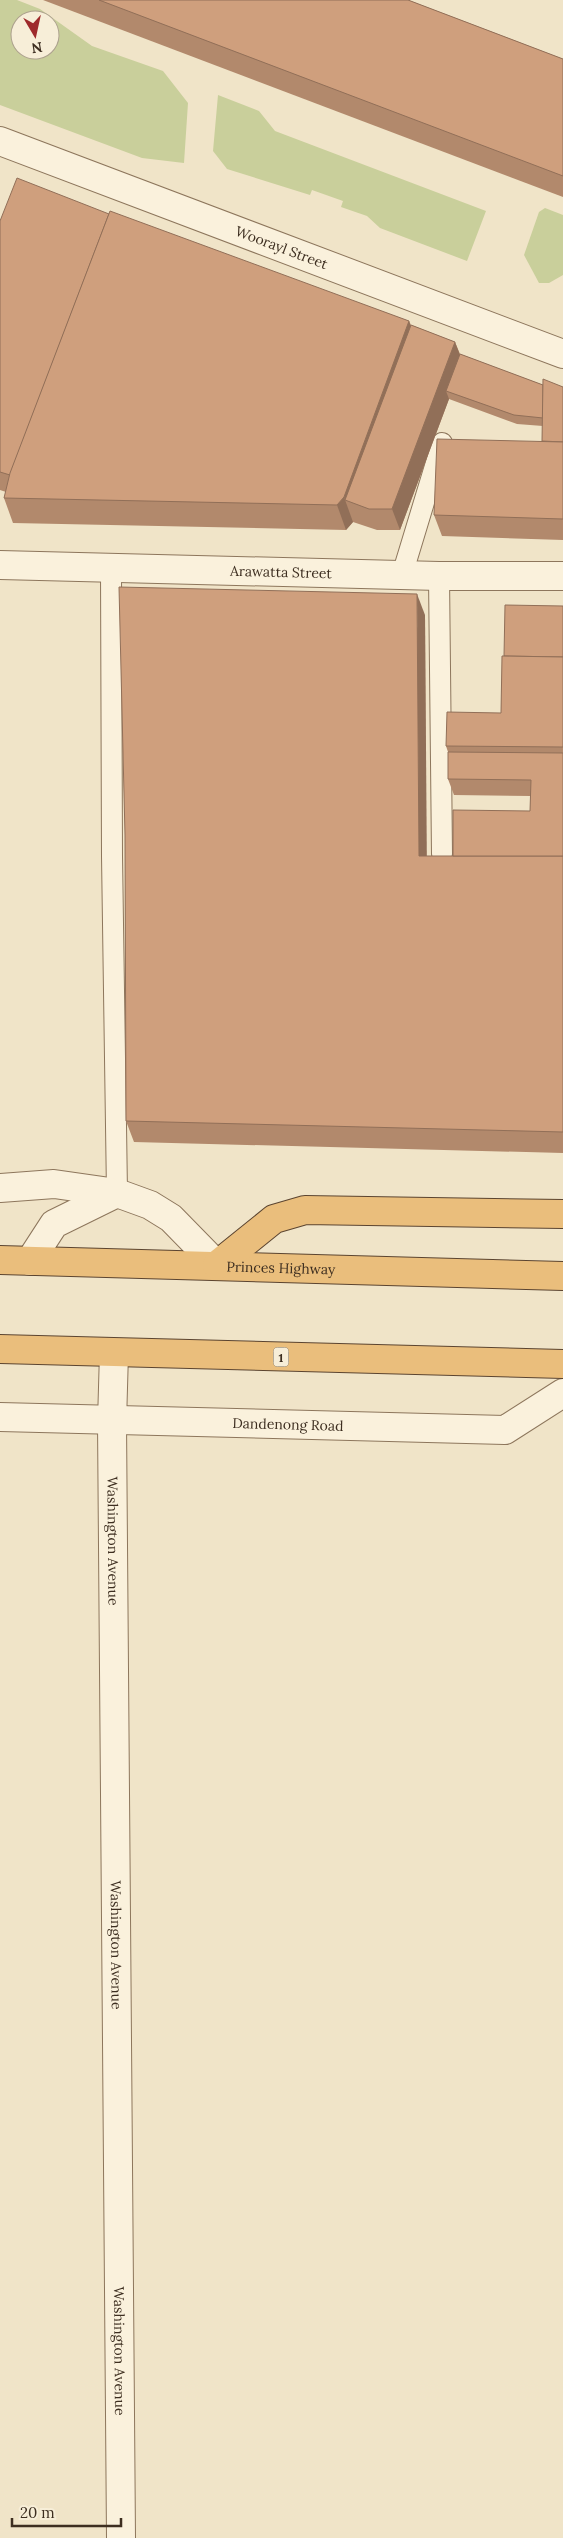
<svg xmlns="http://www.w3.org/2000/svg" width="563" height="2538" font-family="Lora,serif">
	<style>
		.green { fill: #c9cf9b; fill-rule: evenodd }
		.lines { fill: none; stroke-linecap: round; stroke-linejoin: round }
		.service-casing { stroke: #8d765c; stroke-width: 22 }
		.minor-casing { stroke: #8d765c; stroke-width: 30 }
		.trunk-casing { stroke: #5b4430; stroke-width: 30 }
		.service { stroke: #faf1dc; stroke-width: 20 }
		.minor { stroke: #faf1dc; stroke-width: 28 }
		.trunk { stroke: #eabe7c; stroke-width: 28 }
		.wall { fill: #b2896c }
		.shaded-wall { fill: #916f58 }
		.building { fill: #cf9f7d; stroke: #916f58 }
		.labels { text-anchor: middle; dominant-baseline: central; stroke-width: 4; stroke-linejoin: round; paint-order: stroke }
		.shield { fill: #f7eed8; stroke: #756857; stroke-width: 1 }
		.shield-label { font-size: 12px; font-weight: bold; fill: #3d2e20 }
		.street-label { font-size: 14px; fill: #3d2e20; stroke: #f7eed8 }
	</style>
	<rect width="100%" height="100%" fill="#f0e4c8"/>
	<g class="green">
		<path d="M0,0H17L40,9L92,46L163,71L188,103L184,163L142,158L0,105ZM20,20H50V50H20Z"/>
		<polygon points="218,95 259,111 275,131 486,211 467,261 380,228 367,216 341,207 343,201 312,190 310,195 227,169 213,151"/>
		<polygon points="545,208 563,215 563,275 549,283 539,283 524,255 539,212"/>
	</g>
	<g class="lines">
		<g class="service-casing">
			<g id="service">
				<polyline points="111,569 112,856 117,1193"/>
				<polyline points="402,575 442,443"/>
				<polyline points="439,576 442,854"/>
			</g>
		</g>
		<g class="minor-casing">
			<g id="minor">
				<path id="s1" d="M0,141L563,354"/>
				<path id="s2" d="M0,565L439,576H563"/>
				<polyline points="0,1188 54,1184 117,1193 150,1205 171,1218 217,1265"/>
				<polyline points="30,1261 54,1224 117,1193"/>
				<path id="s3" d="M114,1353L112,1422L121,2538"/>
				<path id="s4" d="M0,1417L505,1430L563,1393"/>
			</g>
		</g>
		<g class="trunk-casing">
			<g id="trunk">
				<path id="s5" d="M0,1260L563,1276"/>
				<polyline points="217,1265 274,1219 305,1210 563,1214"/>
				<polyline points="0,1349 563,1364"/>
			</g>
		</g>
		<use href="#service" class="service"/>
		<use href="#minor" class="minor"/>
		<use href="#trunk" class="trunk"/>
	</g>
	<g class="wall">
		<polygon points="43,0 408,0 563,59 563,197"/>
		<polygon points="109,214 409,321 411,325 455,342 460,354 543,385 563,387 563,540 442,536 434,515 542,441 543,426 517,424 449,399 400,530 377,530 353,522 346,530 13,523 4,498 6,492 0,490 0,221"/>
		<polygon points="563,606 563,1153 134,1142 126,1121 425,615 426,856 453,856 530,811 531,796 454,795 448,779 448,752 446,746 501,713 504,656"/>
	</g>
	<g class="shaded-wall">
		<polygon points="409,321 418,346 345,500 344,497"/>
		<polygon points="455,342 463,363 446,391 449,399 400,530 392,509"/>
		<polygon points="344,497 353,522 346,530 337,505"/>
		<polygon points="417,594 425,615 427,878 419,856"/>
	</g>
	<g class="building">
		<polygon points="99,0 408,0 563,59 563,176"/>
		<polygon points="17,178 109,214 10,475 0,472 0,221"/>
		<polygon points="110,211 409,321 344,497 337,505 4,498 10,473"/>
		<polygon points="411,325 455,342 392,509 369,509 345,500"/>
		<polygon points="460,354 543,385 543,418 514,415 446,391"/>
		<polygon points="543,379 563,387 563,442 542,441"/>
		<polygon points="437,439 563,442 563,519 434,515"/>
		<polygon points="119,587 417,594 419,856 563,856 563,1132 126,1121 125,835"/>
		<polygon points="505,605 563,606 563,657 504,656"/>
		<polygon points="502,656 563,657 563,747 446,746 447,712 501,713"/>
		<polygon points="448,752 563,753 563,856 453,856 453,810 530,811 531,780 448,779"/>
	</g>
	<g class="labels">
		<rect class="shield" x="273.5" y="1347.5" width="15" height="19" rx="4"/>
		<g class="shield-label">
			<text x="281" y="1357">1</text>
		</g>
		<g class="street-label">
			<text stroke="none"><textPath href="#s1" startOffset="301">Woorayl Street</textPath></text>
			<text stroke="none"><textPath href="#s2" startOffset="281">Arawatta Street</textPath></text>
			<text stroke="none"><textPath href="#s5" startOffset="281">Princes Highway</textPath></text>
			<text stroke="none"><textPath href="#s4" startOffset="288">Dandenong Road</textPath></text>
			<text stroke="none"><textPath href="#s3" startOffset="188">Washington Avenue</textPath></text>
			<text stroke="none"><textPath href="#s3" startOffset="592">Washington Avenue</textPath></text>
			<text stroke="none"><textPath href="#s3" startOffset="998">Washington Avenue</textPath></text>
		</g>
	</g>
	<g transform="translate(35 35) rotate(171)"><circle r="24" fill="#f7eed8" stroke="#ada18e"/>
	<path d="M0-4L9 19L0 12L-9 19Z" fill="#9e2a2b"/>
	<text y="-8" font-size="14" font-weight="bold" text-anchor="middle" fill="#3d2e20">N</text>
	</g>
	<path d="M12 2518v8h109v-8" fill="none" stroke="#3d2e20" stroke-width="2.5"/>
	<text x="20" y="2518" font-size="15" fill="#3d2e20" stroke="#f7eed8" stroke-width="4" paint-order="stroke">20 m</text>
</svg>
